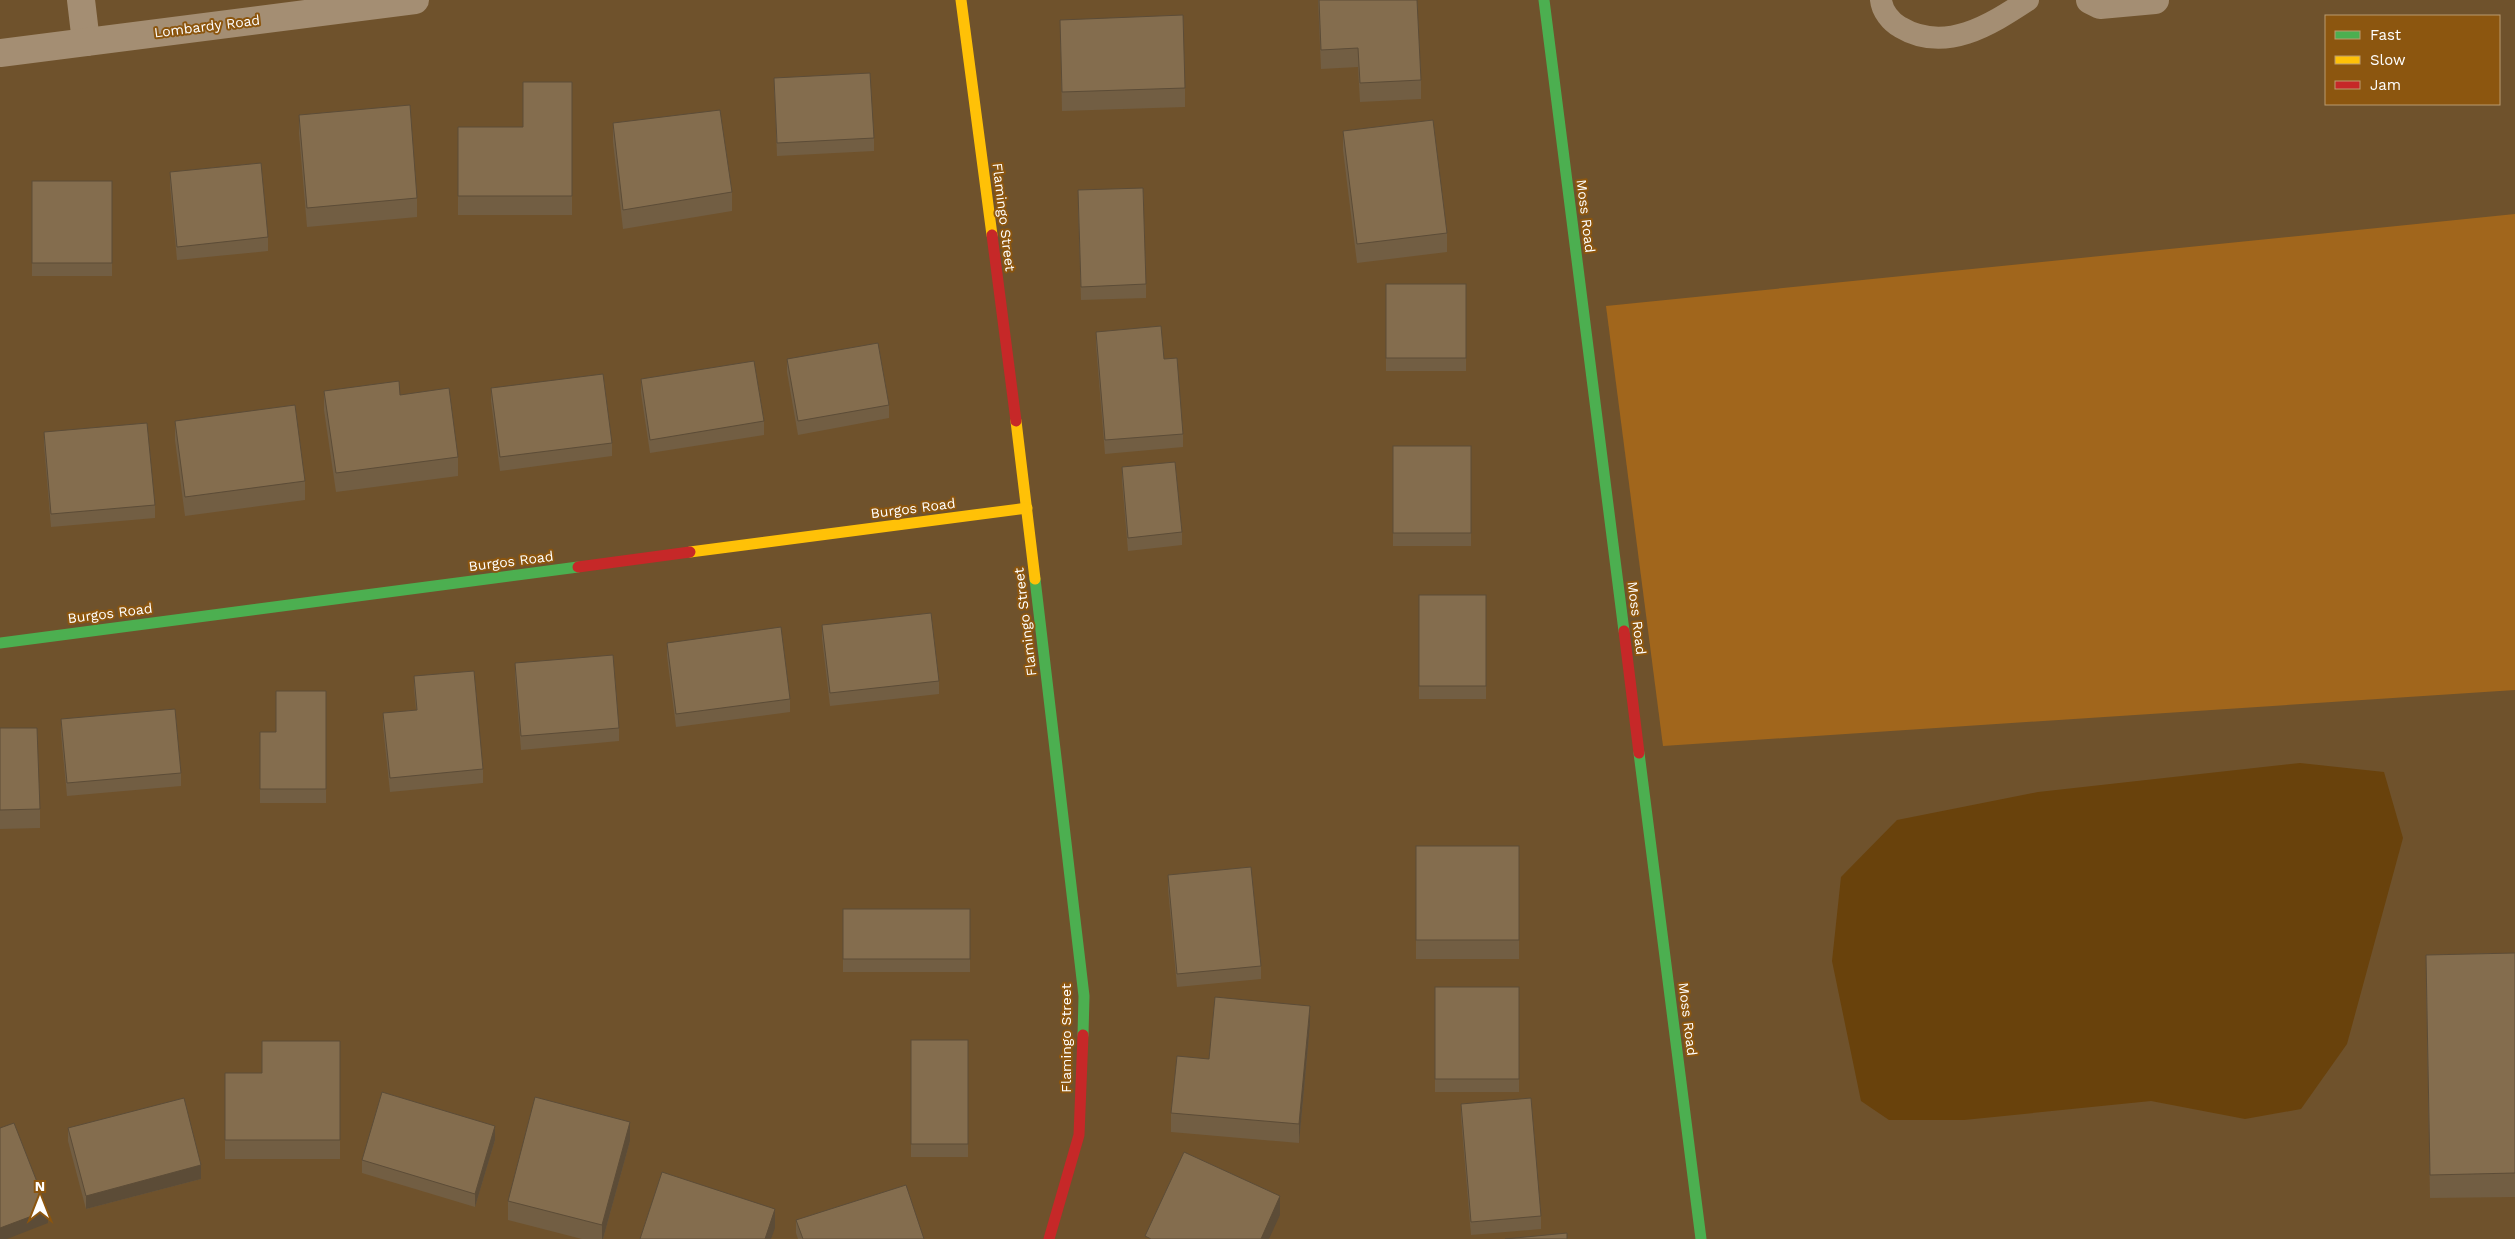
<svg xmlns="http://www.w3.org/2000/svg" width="2515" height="1239" font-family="'Work Sans',sans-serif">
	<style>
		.green { fill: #a1661c }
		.water { fill: #69420c }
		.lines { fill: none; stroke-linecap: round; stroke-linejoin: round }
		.lane { stroke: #a48e73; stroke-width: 22 }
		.street { stroke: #a48e73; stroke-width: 28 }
		.fast { stroke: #4caf50; stroke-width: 11 }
		.slow { stroke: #ffc107; stroke-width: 11 }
		.jam { stroke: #c62828; stroke-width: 11 }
		.wall { fill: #725e43 }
		.shaded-wall { fill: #5c4c37 }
		.building { fill: #846d4e; stroke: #5c4c37 }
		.labels { text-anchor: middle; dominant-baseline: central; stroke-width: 4; stroke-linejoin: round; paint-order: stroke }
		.street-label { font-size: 14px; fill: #fff; stroke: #8c560f }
	</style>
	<rect width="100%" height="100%" fill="#6f522c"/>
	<polygon class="green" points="2515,214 2515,690 1663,746 1606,306"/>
	<polygon class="water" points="2300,763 2384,772 2403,838 2347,1044 2301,1109 2245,1119 2151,1101 1964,1120 1889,1120 1861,1101 1832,961 1841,877 1897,820 2038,792"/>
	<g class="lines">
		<path class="lane" d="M1881,0C1882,11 1891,22 1900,27C1945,54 1990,25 2028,0"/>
		<g class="street">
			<polyline points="81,0 86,42"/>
			<polyline points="2090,0 2100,5 2155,0"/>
			<polyline points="0,53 415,0"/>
		</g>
		<g class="fast">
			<polyline points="1544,0 1624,631"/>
			<polyline points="1035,579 1084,996 1083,1035"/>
			<polyline points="0,643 578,567"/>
			<polyline points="1639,753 1701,1239"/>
		</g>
		<g class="slow">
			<polyline points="961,0 992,235"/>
			<polyline points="1016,421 1035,579"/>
			<polyline points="690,552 1027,508"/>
		</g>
		<g class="jam">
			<polyline points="992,235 1016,421"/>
			<polyline points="578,567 690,552"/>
			<polyline points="1624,631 1639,753"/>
			<polyline points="1049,1239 1079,1135 1083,1035"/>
		</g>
	</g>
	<g class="wall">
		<polygon points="1318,0 1417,0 1421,80 1421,99 1360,102 1358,67 1321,69"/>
		<polygon points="1060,20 1185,88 1185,107 1062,111"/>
		<polygon points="774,78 874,138 874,151 777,156"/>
		<polygon points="572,82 572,215 458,215 458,127 523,127"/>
		<polygon points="299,115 417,198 417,217 307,227 299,134"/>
		<polygon points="613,123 732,192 732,211 623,229 613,142"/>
		<polygon points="1343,131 1447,233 1447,252 1357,263 1343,150"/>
		<polygon points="170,172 268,237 268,251 177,260 170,185"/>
		<rect x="32" y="181" width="80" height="95"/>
		<polygon points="1078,203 1146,284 1146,298 1081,300"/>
		<rect x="1386" y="284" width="80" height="87"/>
		<polygon points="1096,332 1164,359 1183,434 1183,447 1105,454 1096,345"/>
		<polygon points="787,359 889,405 889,418 798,435 787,372"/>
		<polygon points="641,379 764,421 764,435 650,453 641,393"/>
		<polygon points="491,388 612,443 612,456 500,471 491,401"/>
		<polygon points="324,391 400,395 458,457 458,476 336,492 324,410"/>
		<polygon points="175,421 305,481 305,500 185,516 175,440"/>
		<polygon points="44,432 155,505 155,518 51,527 44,445"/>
		<rect x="1393" y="446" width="78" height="100"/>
		<polygon points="1122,467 1182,532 1182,545 1128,551 1122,480"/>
		<rect x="1419" y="595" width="67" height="104"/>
		<polygon points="822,625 939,681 939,694 830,706 822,638"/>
		<polygon points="667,643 790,699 790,712 676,727 667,656"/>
		<polygon points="515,663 619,728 619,741 521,750 515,676"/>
		<polygon points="414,676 483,769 483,783 390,792 383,726 383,713 416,710 414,689"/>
		<polygon points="326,691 326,803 260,803 260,732 276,732"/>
		<polygon points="61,719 181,773 181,786 67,796 61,733"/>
		<polygon points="0,728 40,809 40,828 0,829"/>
		<rect x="1416" y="846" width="103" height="113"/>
		<polygon points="1168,875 1261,966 1261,979 1177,987 1168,889"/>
		<rect x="843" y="909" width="127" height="63"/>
		<polygon points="2515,953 2515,1197 2430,1198 2426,978"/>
		<rect x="1435" y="987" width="84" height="105"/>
		<polygon points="1310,1025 1299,1143 1171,1132 1171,1113 1209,1059"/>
		<rect x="911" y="1040" width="57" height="117"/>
		<polygon points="340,1041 340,1159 225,1159 225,1073 262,1073"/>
		<polygon points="1461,1104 1541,1216 1541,1229 1471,1235 1461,1117"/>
		<polygon points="68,1128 201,1179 86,1209 68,1141"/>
		<polygon points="495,1140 475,1207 362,1173 362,1160"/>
		<polygon points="630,1141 603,1239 582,1239 508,1220 508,1201"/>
		<polygon points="796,1220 924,1239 798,1239 796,1233"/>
	</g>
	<g class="shaded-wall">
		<polygon points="1310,1006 1310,1025 1299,1143 1299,1124"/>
		<polygon points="630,1122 630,1141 603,1239 602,1239 602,1225"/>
		<polygon points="495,1126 495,1140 475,1207 475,1194"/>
		<polygon points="201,1165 201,1179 86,1209 86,1196"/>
		<polygon points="1280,1196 1280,1215 1269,1239 1261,1239"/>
		<polygon points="775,1209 775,1228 771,1239 765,1239"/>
		<polygon points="48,1210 48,1223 7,1239 0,1239 0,1228"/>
	</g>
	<g class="building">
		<polygon points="1319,0 1417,0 1421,80 1360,83 1358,48 1321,50"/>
		<polygon points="1183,15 1185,88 1062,92 1060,20"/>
		<polygon points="870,73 874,138 777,143 774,78"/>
		<polygon points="523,82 572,82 572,196 458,196 458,127 523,127"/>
		<polygon points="410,105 417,198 307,208 299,115"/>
		<polygon points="720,110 732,192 623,210 613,123"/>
		<polygon points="1433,120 1447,233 1357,244 1343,131"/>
		<polygon points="261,163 268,237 177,247 170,172"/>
		<rect x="32" y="181" width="80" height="82"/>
		<polygon points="1143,188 1146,284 1081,287 1078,190"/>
		<rect x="1386" y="284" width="80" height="74"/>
		<polygon points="1161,326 1164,359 1177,358 1183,434 1105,440 1096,332"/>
		<polygon points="878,343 889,405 798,421 787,359"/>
		<polygon points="754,361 764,421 650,440 641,379"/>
		<polygon points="603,374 612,443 500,457 491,388"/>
		<polygon points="399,381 400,395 449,388 458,457 336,473 324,391"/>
		<polygon points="295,405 305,481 185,497 175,421"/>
		<polygon points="147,423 155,505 51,514 44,432"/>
		<rect x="1393" y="446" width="78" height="87"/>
		<polygon points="1175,462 1182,532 1128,538 1122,467"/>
		<rect x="1419" y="595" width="67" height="91"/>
		<polygon points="931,613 939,681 830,693 822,625"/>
		<polygon points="781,627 790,699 676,714 667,643"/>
		<polygon points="613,655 619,728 521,736 515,663"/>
		<polygon points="474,671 483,769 390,778 383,713 417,710 414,676"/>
		<polygon points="276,691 326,691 326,789 260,789 260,732 276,732"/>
		<polygon points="175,709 181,773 67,783 61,719"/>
		<polygon points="0,728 37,728 40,809 0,810"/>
		<rect x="1416" y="846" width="103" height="94"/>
		<polygon points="1251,867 1261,966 1177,974 1168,875"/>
		<rect x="843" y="909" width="127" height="50"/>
		<polygon points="2515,953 2515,1173 2430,1175 2426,955"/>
		<rect x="1435" y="987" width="84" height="92"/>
		<polygon points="1215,997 1310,1006 1299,1124 1171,1113 1177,1056 1209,1059"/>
		<rect x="911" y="1040" width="57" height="104"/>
		<polygon points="262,1041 340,1041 340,1140 225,1140 225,1073 262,1073"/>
		<polygon points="382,1092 495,1126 475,1194 362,1160"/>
		<polygon points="535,1097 630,1122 602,1225 508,1201"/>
		<polygon points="184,1098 201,1165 86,1196 68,1128"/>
		<polygon points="1531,1098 1541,1216 1471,1222 1461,1104"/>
		<polygon points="14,1123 48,1210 0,1228 0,1128"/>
		<polygon points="1184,1152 1280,1196 1261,1239 1151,1239 1145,1236"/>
		<polygon points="662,1172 775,1209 765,1239 640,1239"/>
		<polygon points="906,1185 924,1239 803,1239 796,1220"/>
		<polygon points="1567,1233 1567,1239 1505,1239"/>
	</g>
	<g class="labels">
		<g class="street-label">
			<text transform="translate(207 26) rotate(-7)">Lombardy Road</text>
			<text transform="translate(1586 216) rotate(83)">Moss Road</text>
			<text transform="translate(1004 217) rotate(83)">Flamingo Street</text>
			<text transform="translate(913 508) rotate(-7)">Burgos Road</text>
			<text transform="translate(511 561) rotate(-7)">Burgos Road</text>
			<text transform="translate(110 613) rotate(-7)">Burgos Road</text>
			<text transform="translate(1637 618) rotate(83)">Moss Road</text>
			<text transform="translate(1025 622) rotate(-97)">Flamingo Street</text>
			<text transform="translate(1688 1019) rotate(83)">Moss Road</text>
			<text transform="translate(1066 1038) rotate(-90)">Flamingo Street</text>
		</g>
	</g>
	<rect x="2325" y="15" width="175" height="90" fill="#8c560f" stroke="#ba9a6f"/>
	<rect x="2335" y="31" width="25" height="8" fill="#4caf50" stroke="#ba9a6f"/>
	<text x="2370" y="40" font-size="15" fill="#ffffff">Fast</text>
	<rect x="2335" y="56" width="25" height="8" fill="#ffc107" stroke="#ba9a6f"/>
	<text x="2370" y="65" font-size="15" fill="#ffffff">Slow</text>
	<rect x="2335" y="81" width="25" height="8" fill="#c62828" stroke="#ba9a6f"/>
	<text x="2370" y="90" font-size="15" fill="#ffffff">Jam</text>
	<g transform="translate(40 1199)" stroke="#8c560f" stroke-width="4" paint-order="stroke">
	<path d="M0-4L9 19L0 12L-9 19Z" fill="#ffffff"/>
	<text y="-8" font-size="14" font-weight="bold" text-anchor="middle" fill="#ffffff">N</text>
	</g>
</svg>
